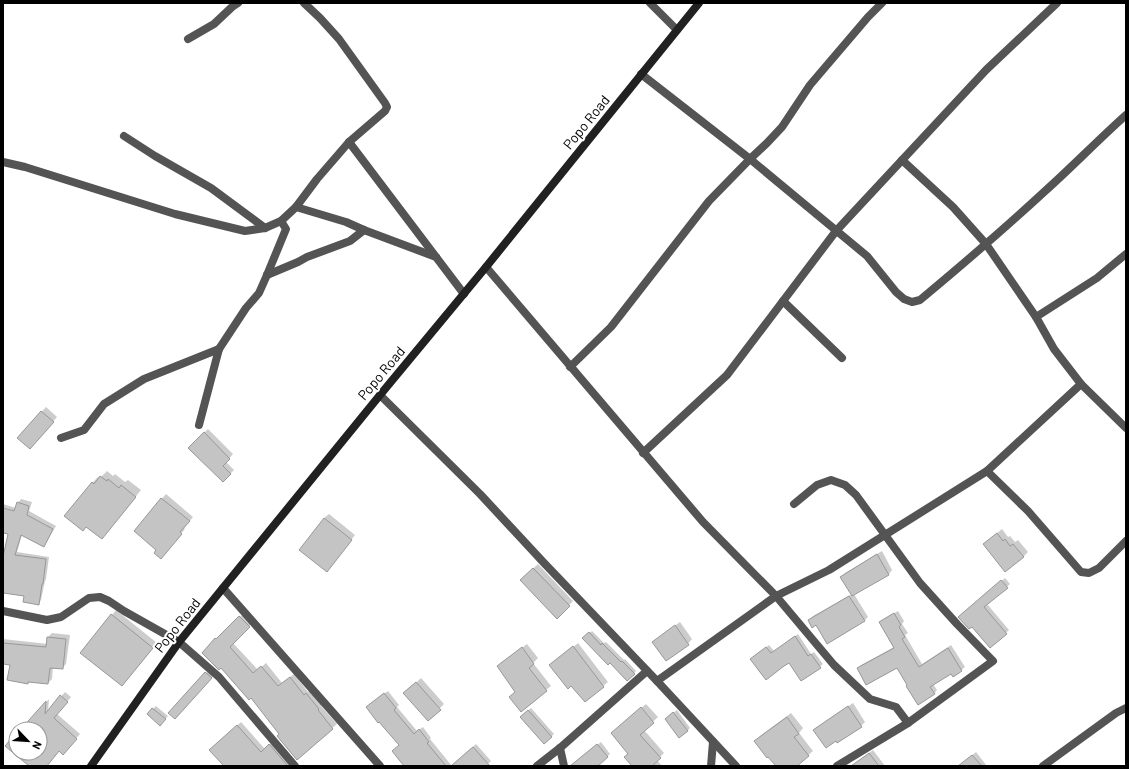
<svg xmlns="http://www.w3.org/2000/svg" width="1129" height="769" font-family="Barlow,sans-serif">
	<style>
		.shadow { fill: #0003 }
		.building { fill: #c4c4c4; stroke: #989898 }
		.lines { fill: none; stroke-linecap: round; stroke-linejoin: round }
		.minor { stroke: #545454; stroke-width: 8 }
		.secondary { stroke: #212121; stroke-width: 8 }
		.labels { text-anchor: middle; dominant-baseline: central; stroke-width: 4; stroke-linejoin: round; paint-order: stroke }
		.street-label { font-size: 14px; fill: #000; stroke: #fff }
	</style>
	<rect width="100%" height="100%" fill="#fff"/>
	<g class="shadow">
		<polygon points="46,407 57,417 34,443 19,438"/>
		<polygon points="208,429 233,454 226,462 234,470 223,481 189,448"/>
		<polygon points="107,471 113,476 115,474 125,482 128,480 141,490 107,532 92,483 98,477 100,478"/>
		<polygon points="166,494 193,517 184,528 185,529 165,553 158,550 135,531"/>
		<polygon points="21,499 32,502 29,511 56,526 46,543 43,546 22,535 17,552 49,557 46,579 45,581 41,600 38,604 25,595 3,592 3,564 6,544 9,533 3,532 3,504 16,508 18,503"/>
		<polygon points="329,514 355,535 331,566 324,518"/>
		<polygon points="1002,529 1008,537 1010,536 1015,542 1018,540 1028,552 1023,557 984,544"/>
		<polygon points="882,551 892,570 889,574 854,594 868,617 864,621 817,624 809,620 813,616 852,594 842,577 845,573"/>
		<polygon points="538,564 573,601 557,618 521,580"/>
		<polygon points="1005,578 1010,584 987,604 1009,630 990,647 962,614"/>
		<polygon points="116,610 157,643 126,681 112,615"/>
		<polygon points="898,611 904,621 902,624 908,633 905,635 922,664 951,645 965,667 954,676 952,672 933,684 937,690 934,694 908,685 898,666 858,668 861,665 894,647 880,622 884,619"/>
		<polygon points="244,613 253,622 233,643 258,670 266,663 282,683 294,674 308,692 310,690 322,705 321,706 337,724 297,758 280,734 251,697 221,667 203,653 220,635 220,636"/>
		<polygon points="680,622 692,639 688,644 658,638"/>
		<polygon points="592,631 604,643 606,642 624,660 625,659 636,671 627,680 610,662 584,638"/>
		<polygon points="52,633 70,635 66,664 62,668 53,667 52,679 48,683 30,681 27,683 11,664 3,663 3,639 48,644 48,637"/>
		<polygon points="798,634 811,654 814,652 823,664 802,680 790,662 754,656 769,645 774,651"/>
		<polygon points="578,643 608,682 585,701 554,663 577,644"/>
		<polygon points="527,644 538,658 533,663 551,686 521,710 516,691 502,662"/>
		<polygon points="209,670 214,675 175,717 169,713"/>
		<polygon points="421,678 444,704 428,720 405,693"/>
		<polygon points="388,691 399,705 397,707 417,731 423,727 431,738 430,739 452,766 407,766 400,745 370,704"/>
		<polygon points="65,692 71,697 57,714 80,734 67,749 59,750 46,766 31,766 7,746 16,735 16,753 40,753 40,729 21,729 26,723 27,724 49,699 48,711"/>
		<polygon points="853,703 865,722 861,726 836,740 815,730 819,726"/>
		<polygon points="646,704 658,717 644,730 664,753 657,760 662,766 634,766 629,754 616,729"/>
		<polygon points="156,706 168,716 163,722 148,714"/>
		<polygon points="531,708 554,734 544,743 524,714"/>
		<polygon points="677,710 690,728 687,731 669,716"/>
		<polygon points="791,713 803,728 799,733 813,751 796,766 777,766 755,741 760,736"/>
		<polygon points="241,722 265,749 273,741 293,766 225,766 215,746"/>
		<polygon points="601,742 610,754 596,766 581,766 580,759"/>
		<polygon points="476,744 491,761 486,766 452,766"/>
		<polygon points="873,750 885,766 853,766 859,760"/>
		<polygon points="976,752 987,766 963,766 965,761"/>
	</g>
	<g class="building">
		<polygon points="41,411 54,422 30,449 17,438"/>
		<polygon points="204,432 230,459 223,466 231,474 223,482 188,448"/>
		<polygon points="100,476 107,481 108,479 119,488 121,485 136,497 102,539 86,527 83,531 64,516 92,482 94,484"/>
		<polygon points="161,498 190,521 180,532 182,534 161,559 154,553 156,550 134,531"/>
		<polygon points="17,502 29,506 27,515 53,529 44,547 21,535 15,555 46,559 43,584 42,584 39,605 23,602 24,596 3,593 3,557 8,534 3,533 3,508 14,511"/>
		<polygon points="324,518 352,540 327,572 299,550"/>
		<polygon points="997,533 1003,541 1005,539 1010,546 1013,544 1024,557 1005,572 983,544"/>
		<polygon points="877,554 889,575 852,596 840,577"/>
		<polygon points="533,568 570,606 557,619 520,580"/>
		<polygon points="1001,580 1008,588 984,607 1007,634 990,648 972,627 969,629 958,617"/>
		<polygon points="849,596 865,621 827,644 816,625 812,628 808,620"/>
		<polygon points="894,613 901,625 899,627 905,637 902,639 919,667 948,648 962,671 953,677 951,674 930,687 935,694 918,705 906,686 907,685 897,668 866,685 857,668 894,648 879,622"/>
		<polygon points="111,614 153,648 122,686 80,653"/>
		<polygon points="239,616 250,627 230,647 253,673 261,666 278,686 290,677 304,695 306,693 319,709 318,710 333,729 297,760 277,736 279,734 251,698 249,700 221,668 219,670 202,653 215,638 216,639"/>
		<polygon points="675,625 689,645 666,661 652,642"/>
		<polygon points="589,632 601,645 602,643 621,662 622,661 635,674 627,681 610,663 608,665 582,638"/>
		<polygon points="795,636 808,656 811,654 821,668 801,681 789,663 784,666 766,680 750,659 766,647 771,653"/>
		<polygon points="47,637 66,639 63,669 50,668 48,684 28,682 28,684 7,680 10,665 3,664 3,643 46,647"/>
		<polygon points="573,646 604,687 585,702 571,686 568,689 549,665"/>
		<polygon points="522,647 534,664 529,668 547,691 521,712 509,697 515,692 497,666"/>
		<polygon points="205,672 212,678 175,719 168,713"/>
		<polygon points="416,682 441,710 428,721 403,693"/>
		<polygon points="384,693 396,708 394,710 414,734 419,729 429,742 427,743 446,766 404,766 392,751 399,745 379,722 378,723 366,707"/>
		<polygon points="60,695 68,702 54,718 77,739 63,755 59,751 47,766 29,766 5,746 16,733 16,753 40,753 40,729 21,729 46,701 45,714"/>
		<polygon points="848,706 862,727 837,743 836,741 826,748 813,730"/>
		<polygon points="641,707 654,723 640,735 661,758 652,766 632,766 624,757 628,754 611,733"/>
		<polygon points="152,708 166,719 160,726 147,714"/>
		<polygon points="528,710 552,737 544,744 520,717"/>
		<polygon points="673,712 688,731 679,738 665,719"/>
		<polygon points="787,717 799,734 794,737 809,756 797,766 776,766 768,757 767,758 754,741"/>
		<polygon points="237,725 261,752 269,744 288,766 224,766 209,750"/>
		<polygon points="597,744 608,757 598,766 570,766"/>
		<polygon points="473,747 490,766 451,766 467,752"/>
		<polygon points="869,753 879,766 851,766 868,754"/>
		<polygon points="972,755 982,766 958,766"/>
	</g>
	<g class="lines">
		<g class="minor">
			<polyline points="650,3 677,30"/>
			<polyline points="188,39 214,24 232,7 238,3"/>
			<path d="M641,74L750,159L867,256L896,292L904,299L912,302L920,300C962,265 1004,229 1044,192C1072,167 1098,140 1126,115"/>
			<polyline points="124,136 155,156 211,188 265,228"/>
			<polyline points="349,142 464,294"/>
			<polyline points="902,160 953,207 986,244 1036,317 1054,349 1081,384 1126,428"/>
			<polyline points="3,162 25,167 175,214 245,231 265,228 281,221 296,207 317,179 349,142 385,111 387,107 385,103 339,39 320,18 304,3"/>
			<polyline points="296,207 346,222 364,230 436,257"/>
			<polyline points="486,267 703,522 776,596 834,665 870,699 896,707 908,723 993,661 957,624 920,583 856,495 845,485 831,480 817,485 794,504"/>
			<polyline points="267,275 298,262 307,257 350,241 364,230"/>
			<polyline points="783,301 842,358"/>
			<polyline points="1036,317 1097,278 1126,254"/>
			<polyline points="570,367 611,327 709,201 750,159 767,143 782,127 810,85 868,17 882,3"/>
			<polyline points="380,395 480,494 545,564 657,681 736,766"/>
			<polyline points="199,425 219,349 246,308 259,293 267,275 286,229 281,221"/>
			<polyline points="61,438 84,430 104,404 144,379 219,349"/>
			<polyline points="643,453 727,375 836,231 986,70 1057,3"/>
			<polyline points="987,471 1028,511 1081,572 1089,573 1099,568 1126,541"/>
			<polyline points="223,588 380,766"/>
			<polyline points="3,611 47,620 61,617 89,598 100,597 109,601 124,611 179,642 219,677 295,766"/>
			<polyline points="657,681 776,596 829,570 987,471 1081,384"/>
			<polyline points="560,748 564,766"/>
			<polyline points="537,766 560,748 647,671"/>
			<polyline points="711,766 713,742"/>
			<polyline points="837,766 908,723"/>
			<polyline points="1043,766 1116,713 1126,708"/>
		</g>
		<polyline class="secondary" points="91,766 179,642 380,395 486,267 699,3"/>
	</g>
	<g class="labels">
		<g class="street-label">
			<text transform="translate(586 122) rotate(-51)">Popo Road</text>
			<text transform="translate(381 373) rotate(-50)">Popo Road</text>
			<text transform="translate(177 625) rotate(-52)">Popo Road</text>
		</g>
	</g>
	<rect width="1129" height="769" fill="none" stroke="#000000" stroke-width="8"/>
	<g transform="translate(28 741) rotate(115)"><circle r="19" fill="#ffffff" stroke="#999999"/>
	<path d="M0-3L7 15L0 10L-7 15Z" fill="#000000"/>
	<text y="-6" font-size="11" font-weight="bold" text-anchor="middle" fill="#000000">N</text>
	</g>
</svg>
